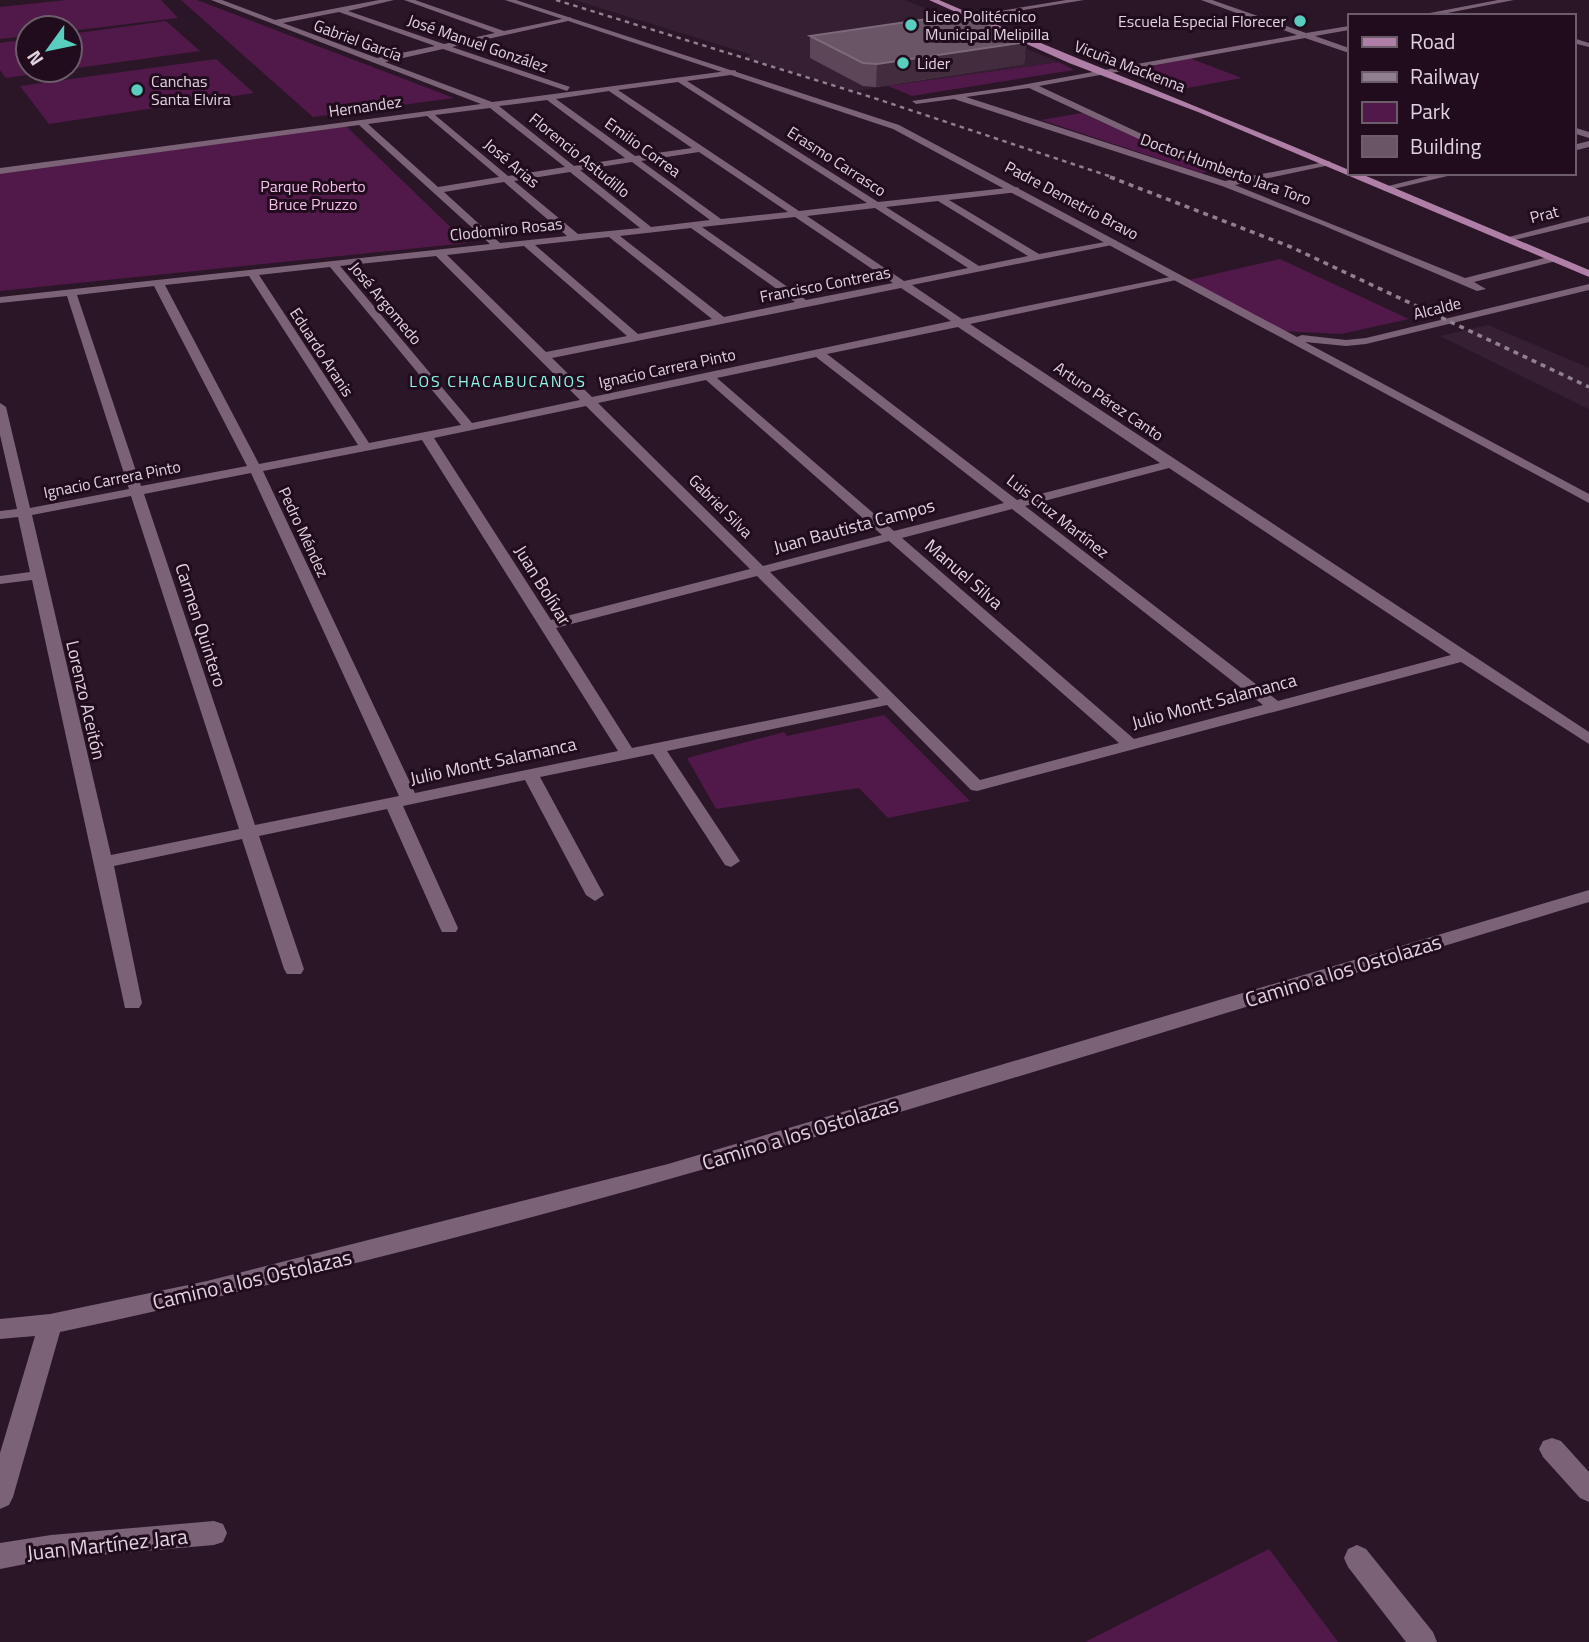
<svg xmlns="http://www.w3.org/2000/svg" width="1589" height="1642" font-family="'Titillium Web',sans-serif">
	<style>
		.built { fill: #371f33 }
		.green { fill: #501949 }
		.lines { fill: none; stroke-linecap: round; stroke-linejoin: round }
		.minor { fill: #7b6276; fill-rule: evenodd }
		.tertiary { fill: #7b6276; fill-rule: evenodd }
		.primary { fill: #af7fa7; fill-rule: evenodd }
		.rail-far1 { stroke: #907f8d; stroke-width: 2.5; stroke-dasharray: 4.5 4.5; stroke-linecap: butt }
		.rail { stroke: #907f8d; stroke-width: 3.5; stroke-dasharray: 5 5; stroke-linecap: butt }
		.wall { fill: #5c4658 }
		.shaded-wall { fill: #422c3e }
		.building { fill: #6a5566; stroke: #7d6979; stroke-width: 2 }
		.poi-dot { fill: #5acebe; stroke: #200c1d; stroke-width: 2.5 }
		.labels { text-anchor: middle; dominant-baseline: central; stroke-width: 6; stroke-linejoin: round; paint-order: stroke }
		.far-poi-label { font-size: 16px; fill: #e1d3de; stroke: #200c1d; text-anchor: start }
		.far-street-label { font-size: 16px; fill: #e1d3de; stroke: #200c1d }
		.far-park-label { font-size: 16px; fill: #f5bfeb; stroke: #200c1d }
		.far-neighbourhood-label { font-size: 16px; letter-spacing: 2px; fill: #8ff7e7; stroke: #200c1d }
		.street-label { font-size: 18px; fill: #e1d3de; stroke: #200c1d }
		.near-street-label { font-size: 21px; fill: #e1d3de; stroke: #200c1d }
	</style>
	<rect width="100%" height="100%" fill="#2a1627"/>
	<g class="built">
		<polygon points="574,0 905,0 1059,62 854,91 744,57 752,55"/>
		<polygon points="1488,325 1589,368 1589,409 1440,336"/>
	</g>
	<g class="green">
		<polygon points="67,0 161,0 178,18 70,31 70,28 28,28 28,36 0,39 0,7"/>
		<polygon points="181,0 197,0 454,98 313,117"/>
		<polygon points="166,21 200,51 70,69 70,34"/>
		<polygon points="28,39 28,70 64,70 6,78 0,70 0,43"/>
		<polygon points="1184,56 1242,78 1182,89 1125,67"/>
		<polygon points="216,59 254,93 49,124 20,86"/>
		<polygon points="1059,62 1074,70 912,96 888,86"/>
		<polygon points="1082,113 1210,171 1202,173 1041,120"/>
		<polygon points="346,126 467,243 0,291 0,174"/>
		<polygon points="1280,259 1409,319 1341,334 1278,331 1180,282"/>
		<polygon points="884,715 970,801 888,818 859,788 716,809 687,758 784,732 787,736"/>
		<polygon points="1269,1549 1338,1642 1085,1642"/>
	</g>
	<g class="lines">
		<g class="minor">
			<path d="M211,0H222L275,20L379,0H394L348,11L444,44L495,33L404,0H415L504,31L571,17L568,21L452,47L570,87L567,91L443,49L385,62L492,102L735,70L738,74L687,81L878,202L1016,187L1019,188V192L949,200L1039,254L1116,240V244L1112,245L912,285L962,319L1180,275V279L1176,280L970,324L1589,732V744L1461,662L977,791L971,790L887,705L667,751L740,861L731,867L725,865L653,754L540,777L604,895L595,901L586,895L525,780L403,806L458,928L456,932H442L440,928L387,809L259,836L304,969L301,974H287L284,969L242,839L114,866L142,1003L139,1008H125L32,580L0,584V576L30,572L18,517L0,519V511L17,509L0,435V403L6,407L30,508L129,489L67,296L0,303V297L490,244L359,125L0,174V168L481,104ZM339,12L435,46L377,58L283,23ZM678,82L867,203L799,211L618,90ZM609,91L692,148L635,156L556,99ZM547,100L625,158L574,166L499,106ZM490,108L565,167L508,176L435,115ZM427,116L499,177L438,187L368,124ZM699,152L788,212L721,219L641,161ZM632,162L710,220L651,227L580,170ZM570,172L640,228L578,234L514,181ZM504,182L567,236L500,243L444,192ZM938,201L1028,256L979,266L886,207ZM875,208L968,268L904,281L807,216ZM795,217L893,283L806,300L702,227ZM691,228L795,302L724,317L620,236ZM609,237L712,319L638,334L535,245ZM524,246L627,336L546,352L447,255ZM436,256L580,400L472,423L340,266ZM330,267L461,425L369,443L259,275ZM249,276L358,445L259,464L165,285ZM154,286L247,466L141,486L77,295ZM901,288L951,321L592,397L552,358ZM958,327L1160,463L1017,500L827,354ZM816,357L1004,503L894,531L717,378ZM706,380L882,535L763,566L598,403ZM586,406L750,569L551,620L434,438ZM422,440L618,751L415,793L263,471ZM1169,468L1451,655L1278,701L1025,506ZM251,473L399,796L255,825L144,494ZM131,496L239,829L111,855L32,515ZM1012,509L1263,705L1134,739L902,538ZM889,541L1119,743L980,780L770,572ZM757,576L879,698L632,748L556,628Z"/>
			<polygon points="1066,0 1084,0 968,19 964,17"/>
			<polygon points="1201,0 1212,0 1306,33 1349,26 1349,30 1315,36 1349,48 1349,53 1305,38 1039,86 1204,163 1204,167 1201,168 1029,88 966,97 1225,181 1330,161 1330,165 1235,185 1465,278 1552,256 1557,259 1556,261 1474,282 1486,289 1477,291 1322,225 1222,186 954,99 916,104 912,101 1010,87 1297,35"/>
			<polygon points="1498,0 1514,0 1432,16 1414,16"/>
			<polygon points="1573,38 1589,43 1589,47 1573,43"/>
			<polygon points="1573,127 1589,132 1589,138 1573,133"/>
			<polygon points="1589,141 1589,147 1573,151 1573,145"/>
			<polygon points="1441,173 1460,173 1385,191 1380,188"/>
			<polygon points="1589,216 1589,222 1506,242 1501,239"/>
			<path d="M1589,890V902C1082,1055 578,1222 60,1332L13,1497L9,1505L0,1509V1453L35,1336L0,1339V1319L50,1314L207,1281L668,1164Z"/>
			<polygon points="1552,1438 1561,1441 1589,1472 1589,1502 1580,1498 1543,1457 1539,1449 1543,1441"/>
			<polygon points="214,1521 223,1524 227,1533 223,1542 214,1545 51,1559 0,1569 0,1543 51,1535"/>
			<polygon points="1357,1545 1366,1549 1433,1632 1437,1642 1406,1642 1348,1567 1344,1558 1348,1549"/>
		</g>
		<polygon class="tertiary" points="505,0 516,0 899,125 1297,337 1302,335 1346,340 1366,338 1589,284 1589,290 1366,344 1346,346 1305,342 1589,494 1589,503 893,129"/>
		<path class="primary" d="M929,0H939C1075,59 1213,112 1349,170V173H1359L1589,270V277L1198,112L1069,63Z"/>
		<polyline class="rail-far1" points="556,0 874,98 1115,178"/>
		<polyline class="rail" points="1110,177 1291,247 1589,387"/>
	</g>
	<polygon class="wall" points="936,23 1026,42 1024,64 876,87 863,86 810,58 810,36"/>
	<polygon class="shaded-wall" points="1026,42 1024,64 876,87 877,64"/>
	<polygon class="building" points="972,18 1026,42 877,64 863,63 810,36 927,19 936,23"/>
	<g class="poi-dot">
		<circle cx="1300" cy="21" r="7"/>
		<circle cx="911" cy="25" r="7"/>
		<circle cx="903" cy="63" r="7"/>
		<circle cx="137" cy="90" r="7"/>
	</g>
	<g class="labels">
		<g class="far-poi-label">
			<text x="925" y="16">Liceo Politécnico<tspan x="925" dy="18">Municipal Melipilla</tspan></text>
			<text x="1286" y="21" text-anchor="end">Escuela Especial Florecer</text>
			<text x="917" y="63">Lider</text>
			<text x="151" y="81">Canchas<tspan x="151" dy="18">Santa Elvira</tspan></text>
		</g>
		<g class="far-street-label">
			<text transform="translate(358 40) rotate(20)">Gabriel García</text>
			<text transform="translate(478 43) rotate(19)">José Manuel González</text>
			<text transform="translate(1130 66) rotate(21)">Vicuña Mackenna</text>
			<text transform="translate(365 106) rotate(-8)">Hernandez</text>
			<text transform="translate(643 147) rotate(36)">Emilio Correa</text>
			<text transform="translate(580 155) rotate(39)">Florencio Astudillo</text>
			<text transform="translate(837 161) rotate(33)">Erasmo Carrasco</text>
			<text transform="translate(512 163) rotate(40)">José Arias</text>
			<text transform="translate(1226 169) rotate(20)">Doctor Humberto Jara Toro</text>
			<text transform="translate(1072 200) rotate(28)">Padre Demetrio Bravo</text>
			<text transform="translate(1544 214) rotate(-14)">Prat</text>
			<text transform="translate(506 229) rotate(-6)">Clodomiro Rosas</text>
			<text transform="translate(825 284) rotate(-11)">Francisco Contreras</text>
			<text transform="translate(386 303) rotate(50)">José Argomedo</text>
			<text transform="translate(1437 308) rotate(-14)">Alcalde</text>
			<text transform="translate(322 352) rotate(57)">Eduardo Aranis</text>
			<text transform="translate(667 368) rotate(-12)">Ignacio Carrera Pinto</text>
			<text transform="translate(1109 401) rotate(34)">Arturo Pérez Canto</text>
			<text transform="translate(112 479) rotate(-11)">Ignacio Carrera Pinto</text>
			<text transform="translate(721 506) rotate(45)">Gabriel Silva</text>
			<text transform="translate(1058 516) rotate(38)">Luis Cruz Martínez</text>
			<text transform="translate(304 532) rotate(65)">Pedro Méndez</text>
		</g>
		<g class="far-park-label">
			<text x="313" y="186">Parque Roberto<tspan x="313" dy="18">Bruce Pruzzo</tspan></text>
		</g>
		<g class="far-neighbourhood-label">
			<text x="498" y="381">LOS CHACABUCANOS</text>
		</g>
		<g class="street-label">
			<text transform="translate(854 526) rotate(-15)">Juan Bautista Campos</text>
			<text transform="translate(964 574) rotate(41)">Manuel Silva</text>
			<text transform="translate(543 585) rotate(58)">Juan Bolívar</text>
			<text transform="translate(201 625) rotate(72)">Carmen Quintero</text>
			<text transform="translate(86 700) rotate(77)">Lorenzo Aceitón</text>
			<text transform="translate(1214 701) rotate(-15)">Julio Montt Salamanca</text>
			<text transform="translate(493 761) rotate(-12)">Julio Montt Salamanca</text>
		</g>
		<g class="near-street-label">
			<text transform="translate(1343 970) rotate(-17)">Camino a los Ostolazas</text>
			<text transform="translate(800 1133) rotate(-17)">Camino a los Ostolazas</text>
			<text transform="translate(252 1279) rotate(-13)">Camino a los Ostolazas</text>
			<text transform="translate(107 1544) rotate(-6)">Juan Martínez Jara</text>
		</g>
	</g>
	<rect x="1348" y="14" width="228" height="161" fill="#200c1d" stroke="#6d5c6a" stroke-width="2"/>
	<rect x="1362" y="37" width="35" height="10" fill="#af7fa7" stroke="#6d5c6a" stroke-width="2"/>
	<text x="1410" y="49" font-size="21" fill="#e1d3de">Road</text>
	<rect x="1362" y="72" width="35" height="10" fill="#907f8d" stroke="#6d5c6a" stroke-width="2"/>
	<text x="1410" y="84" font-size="21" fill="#e1d3de">Railway</text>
	<rect x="1362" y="102" width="35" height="21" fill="#501949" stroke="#6d5c6a" stroke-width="2"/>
	<text x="1410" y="119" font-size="21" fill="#e1d3de">Park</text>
	<rect x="1362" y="136" width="35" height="21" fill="#6a5566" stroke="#6d5c6a" stroke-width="2"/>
	<text x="1410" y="154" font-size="21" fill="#e1d3de">Building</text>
	<g transform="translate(49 49) rotate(237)"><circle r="33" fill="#200c1d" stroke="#6d5c6a" stroke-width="2"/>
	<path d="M0-5L12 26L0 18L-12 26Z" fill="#5acebe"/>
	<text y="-10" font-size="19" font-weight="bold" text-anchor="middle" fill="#e1d3de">N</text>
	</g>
</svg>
